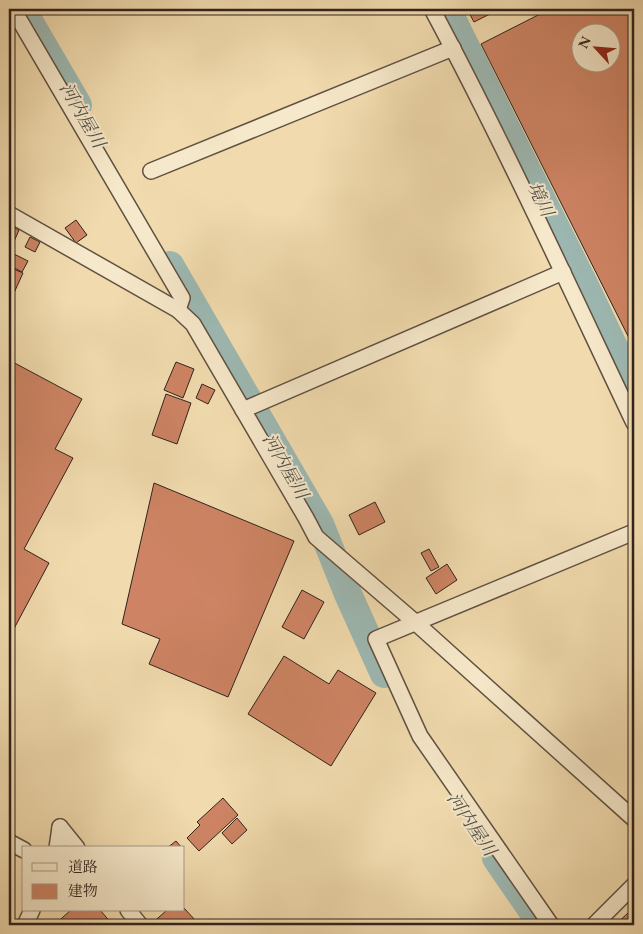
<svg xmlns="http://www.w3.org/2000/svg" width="643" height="934" font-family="'EB Garamond','Noto Serif JP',serif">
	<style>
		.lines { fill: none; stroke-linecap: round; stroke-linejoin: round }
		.river { stroke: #9db9b3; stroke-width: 28 }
		.building { fill: #ce8464; stroke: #30231d; fill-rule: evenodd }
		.minor-casing { stroke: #605141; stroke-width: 18 }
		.minor { stroke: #f6e8ca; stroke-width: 15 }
		.labels { text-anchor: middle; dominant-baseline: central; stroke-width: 4; stroke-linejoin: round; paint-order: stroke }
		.water-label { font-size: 18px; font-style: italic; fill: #51504a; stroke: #f6e8ca }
	</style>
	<rect width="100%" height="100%" fill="#f1dbae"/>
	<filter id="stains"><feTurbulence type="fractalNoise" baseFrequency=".004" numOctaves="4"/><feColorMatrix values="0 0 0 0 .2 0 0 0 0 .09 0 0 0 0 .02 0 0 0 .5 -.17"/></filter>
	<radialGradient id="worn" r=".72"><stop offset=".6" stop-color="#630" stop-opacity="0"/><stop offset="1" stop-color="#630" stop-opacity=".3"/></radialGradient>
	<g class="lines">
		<g class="river">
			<polyline points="22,9 78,105"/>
			<polyline points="447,9 585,286 634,389"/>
			<polyline points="170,265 320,524 348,594 384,674"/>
			<polyline points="496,858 542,925"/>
		</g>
	</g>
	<g class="building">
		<polygon points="467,9 500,9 474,22"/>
		<path d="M550,9H634V348L481,44ZM580,32H610V62H580Z"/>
		<polygon points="76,220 87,235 76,243 65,228"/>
		<polygon points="9,225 19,230 9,253"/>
		<polygon points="30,237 40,242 35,252 25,247"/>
		<polygon points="10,252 28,261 22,272 9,265"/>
		<polygon points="9,267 23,273 9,304"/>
		<polygon points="9,360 82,399 55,449 73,458 24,549 49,563 9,638"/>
		<polygon points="176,362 194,369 183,398 164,390"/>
		<polygon points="202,384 215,390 208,404 196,398"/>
		<polygon points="166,394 191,403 177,444 152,435"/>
		<polygon points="154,483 294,541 228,697 149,664 160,639 122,624"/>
		<polygon points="375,502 385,522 359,535 349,515"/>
		<polygon points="429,549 439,567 431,571 421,553"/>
		<polygon points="447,564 457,580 436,594 426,578"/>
		<polygon points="302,590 324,602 304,639 282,627"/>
		<polygon points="284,656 329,684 338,670 376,693 331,766 248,714"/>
		<polygon points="223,798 238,815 199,851 187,838 200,825 197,822"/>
		<polygon points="237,818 247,830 232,844 222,833"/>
		<polygon points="176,841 182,848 167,848"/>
		<polygon points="184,908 195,920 189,925 150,925 167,910 184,910"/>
		<polygon points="71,910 100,910 113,925 54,925"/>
		<polygon points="628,913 634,919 634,925 615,925"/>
	</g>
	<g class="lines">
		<g class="minor-casing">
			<g id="minor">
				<polyline points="13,9 182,298 178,310"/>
				<path d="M432,9C504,144 568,284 634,423"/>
				<polyline points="151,171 453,48"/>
				<polyline points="9,214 178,310 193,324 306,518 316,537 416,623 634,819"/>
				<polyline points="243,410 563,272"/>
				<polyline points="60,827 77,848"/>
				<polyline points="9,842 24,850"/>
				<polyline points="57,848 60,827"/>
				<polyline points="128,910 140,925"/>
				<polyline points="25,925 32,910"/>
				<polyline points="551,925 420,736 376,639 634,532"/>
				<polyline points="594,925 634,885"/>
			</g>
		</g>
		<use href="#minor" class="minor"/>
	</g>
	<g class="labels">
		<g class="water-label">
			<text transform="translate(83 115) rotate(60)">河内屋川</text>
			<text transform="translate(541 199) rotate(64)">境川</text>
			<text transform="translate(286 466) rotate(60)">河内屋川</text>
			<text transform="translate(472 824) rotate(56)">河内屋川</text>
		</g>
	</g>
	<rect width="643" height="934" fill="none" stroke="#f1dbae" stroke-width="30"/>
	<rect x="10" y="10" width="623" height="914" fill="none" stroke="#30231d" stroke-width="2.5"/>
	<rect x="15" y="15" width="613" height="904" fill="none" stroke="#30231d"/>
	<rect x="22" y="846" width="162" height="65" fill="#f6e8ca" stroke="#a79985"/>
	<rect x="32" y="863" width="25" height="8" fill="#f6e8ca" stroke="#a79985"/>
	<text x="68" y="872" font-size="15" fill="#30231d">道路</text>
	<rect x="32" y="884" width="25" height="15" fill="#ce8464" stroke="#a79985"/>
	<text x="68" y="896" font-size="15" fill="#30231d">建物</text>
	<g transform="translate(596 48) rotate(296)"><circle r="24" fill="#f6e8ca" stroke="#a79985"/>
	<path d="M0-4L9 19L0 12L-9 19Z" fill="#8f2418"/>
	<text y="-8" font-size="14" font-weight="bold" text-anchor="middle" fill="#30231d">N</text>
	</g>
	<rect width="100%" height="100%" filter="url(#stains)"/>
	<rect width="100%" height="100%" fill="url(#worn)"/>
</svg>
